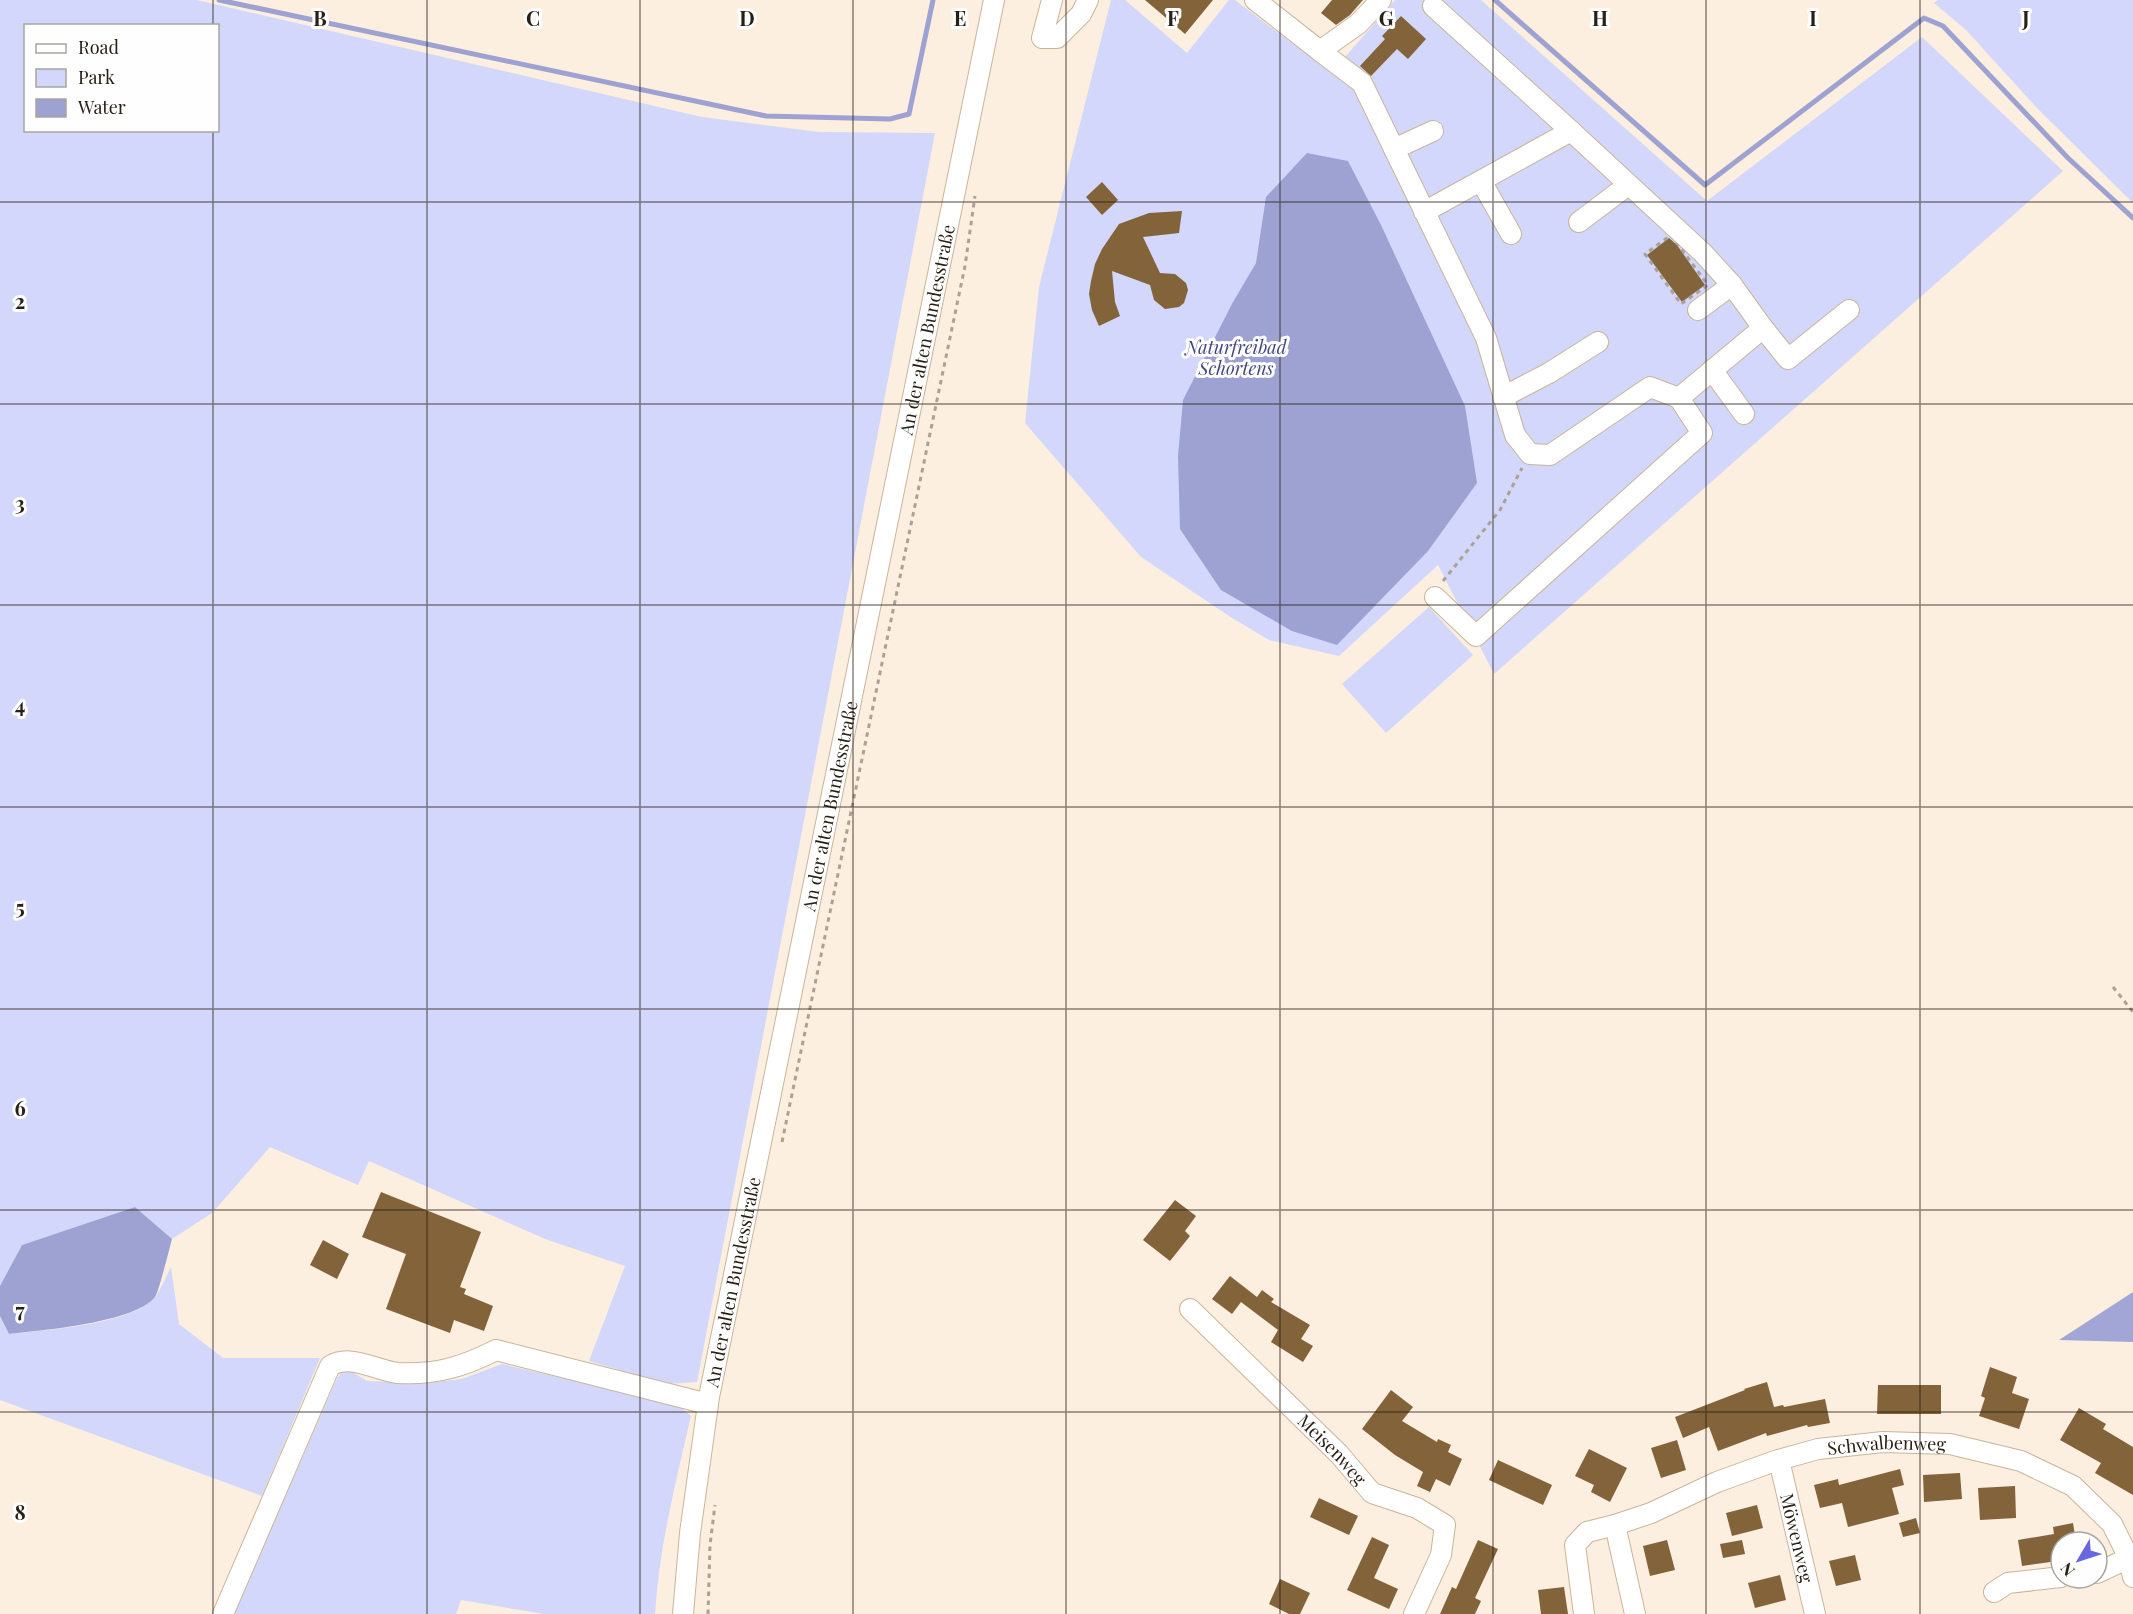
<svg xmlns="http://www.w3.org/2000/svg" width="2133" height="1614" font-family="'Playfair Display',serif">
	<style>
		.green { fill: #d2d7fb; fill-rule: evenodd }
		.forest { fill: #a1a6d6 }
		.water { fill: #9da2d2 }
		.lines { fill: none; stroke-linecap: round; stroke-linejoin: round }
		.stream { stroke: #9da2d2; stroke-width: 5 }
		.building { fill: #82633a }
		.minor-casing { stroke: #c9b59b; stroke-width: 22 }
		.path { stroke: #aca194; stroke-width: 3; stroke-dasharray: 4.5 4.5; stroke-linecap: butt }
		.minor { stroke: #fff; stroke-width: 20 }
		.grid { fill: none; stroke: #282016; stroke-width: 1.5; stroke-opacity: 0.55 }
		.labels { text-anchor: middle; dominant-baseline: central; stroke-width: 6; stroke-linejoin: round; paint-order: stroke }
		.street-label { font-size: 18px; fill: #282016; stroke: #fefefe }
		.park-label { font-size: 18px; font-style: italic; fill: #444682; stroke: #fefefe }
		.grid-label { font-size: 20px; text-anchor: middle; font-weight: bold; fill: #282016; stroke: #fefefe; stroke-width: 6; stroke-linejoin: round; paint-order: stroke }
	</style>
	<rect width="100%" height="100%" fill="#fcefdf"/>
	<g class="green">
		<path d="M0,0H197L702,117L819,132L935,133L697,1382L667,1384L589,1361L625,1266L545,1239L369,1161L358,1185L270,1147L212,1213L172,1239L135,1207L22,1245L0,1286ZM26,26H218V130H26Z"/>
		<polygon points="1111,0 1125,0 1187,53 1229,0 1235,0 1331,73 1395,0 1481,0 1707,201 1922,37 2063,171 1494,674 1438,565 1339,656 1269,640 1229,616 1141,557 1025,423 1039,287"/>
		<polygon points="1938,0 2133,0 2133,203 2036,107 1966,30 1934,3"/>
		<polygon points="1429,607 1473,655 1386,733 1342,684"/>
		<path d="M171,1267L179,1324L223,1358H320L262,1496L0,1400V1316L9,1334C45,1330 133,1325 156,1296C162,1287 166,1276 171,1267Z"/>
		<path d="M502,1364L678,1405L691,1416C676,1481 659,1547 655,1614H544L461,1600L456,1614H234L335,1383L344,1367L367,1381L427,1383L462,1379Z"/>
	</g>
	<polygon class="forest" points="2133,1292 2133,1342 2059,1340"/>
	<g class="water">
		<polygon points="1307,153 1348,161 1381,225 1465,406 1477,483 1428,551 1337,645 1292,631 1221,590 1180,529 1178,456 1183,400 1233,302 1256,263 1266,197"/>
		<path d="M135,1207L172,1239C169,1250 159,1291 155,1297C134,1323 42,1330 9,1334L0,1316V1286L22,1245Z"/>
	</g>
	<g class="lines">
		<g class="stream">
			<polyline points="219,0 766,116 890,119 909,114 933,0"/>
			<polyline points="1495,0 1705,185 1924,18 1943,26 2068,158 2133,218"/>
		</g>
	</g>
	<g class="building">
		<polygon points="1145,0 1213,0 1185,34"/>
		<polygon points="1332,0 1363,0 1350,15 1336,25 1321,13"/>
		<polygon points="1401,16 1426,39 1408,59 1397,49 1371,76 1360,66 1385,39 1382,36"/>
		<polygon points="1102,182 1118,200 1102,215 1086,197"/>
		<polygon points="1182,211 1179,233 1143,237 1160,273 1175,274 1186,283 1188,290 1184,303 1179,307 1165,309 1154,300 1150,285 1112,271 1115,302 1120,316 1099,326 1092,310 1089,294 1091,281 1095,264 1102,249 1119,224 1149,213"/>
		<polygon points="1669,238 1677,245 1705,285 1682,302 1647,255"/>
		<polygon points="381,1192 481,1232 460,1287 466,1289 464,1294 493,1306 484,1331 454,1320 450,1333 386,1309 406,1254 362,1237"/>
		<polygon points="1175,1200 1196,1216 1185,1231 1190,1236 1170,1261 1143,1240"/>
		<polygon points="323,1240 349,1254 337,1279 310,1265"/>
		<polygon points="1230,1276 1257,1297 1262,1290 1274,1299 1271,1302 1310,1325 1301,1339 1313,1346 1303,1362 1271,1342 1278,1330 1241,1302 1232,1314 1212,1299"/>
		<polygon points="1990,1367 2017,1377 2012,1393 2029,1399 2019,1429 1979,1416 1985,1398 1981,1396"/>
		<polygon points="1767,1382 1774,1407 1783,1405 1784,1407 1825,1399 1830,1423 1808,1427 1807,1425 1767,1436 1766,1433 1718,1451 1709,1427 1683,1438 1675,1417 1745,1390 1744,1389"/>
		<polygon points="1878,1385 1941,1385 1941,1414 1877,1414"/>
		<polygon points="1391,1390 1413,1407 1402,1421 1437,1442 1438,1439 1451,1445 1448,1452 1462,1459 1450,1486 1436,1479 1430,1492 1417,1486 1423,1472 1395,1455 1362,1429"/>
		<polygon points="2079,1408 2106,1424 2103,1429 2133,1447 2133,1495 2095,1473 2101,1463 2060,1440"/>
		<polygon points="1677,1440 1686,1470 1661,1478 1651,1448"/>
		<polygon points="1589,1449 1627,1468 1610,1502 1591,1492 1594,1485 1575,1476"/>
		<polygon points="1498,1460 1552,1485 1543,1505 1489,1480"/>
		<polygon points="1900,1469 1904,1485 1892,1488 1899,1514 1848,1527 1842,1503 1820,1508 1814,1485 1838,1479 1839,1485"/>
		<polygon points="1960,1473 1962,1499 1924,1502 1923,1475"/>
		<polygon points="2015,1486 2016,1518 1980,1520 1978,1488"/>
		<polygon points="1319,1498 1358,1516 1349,1535 1310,1517"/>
		<polygon points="1757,1505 1763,1528 1732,1536 1726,1513"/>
		<polygon points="1916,1518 1920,1533 1903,1537 1899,1523"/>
		<polygon points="2073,1523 2076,1542 2061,1542 2061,1552 2057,1553 2058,1561 2022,1566 2018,1540 2054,1534 2053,1527"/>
		<polygon points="1372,1537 1389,1545 1374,1578 1398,1589 1389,1609 1347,1590"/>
		<polygon points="1478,1540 1498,1549 1475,1598 1481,1601 1475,1614 1440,1614 1452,1587 1456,1589"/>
		<polygon points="1667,1540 1675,1570 1650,1576 1643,1546"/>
		<polygon points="1742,1540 1745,1554 1723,1558 1720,1544"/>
		<polygon points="1855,1555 1861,1580 1836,1586 1829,1561"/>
		<polygon points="1780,1575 1786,1600 1755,1608 1748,1583"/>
		<polygon points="1280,1579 1310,1593 1300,1614 1289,1614 1269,1604"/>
		<polygon points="1564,1587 1568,1614 1541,1614 1538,1590"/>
	</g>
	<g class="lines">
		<g class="minor-casing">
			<g id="minor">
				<polyline points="1052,0 1042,38 1057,38 1081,14 1088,0"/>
				<polyline points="1255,0 1320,51 1358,24 1381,0"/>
				<polyline points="1433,6 1571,131"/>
				<polyline points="1320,51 1362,83 1486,338 1515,435 1530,454 1550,455 1650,387 1679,398 1763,328 1732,285 1703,253 1571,131 1424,212"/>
				<polyline points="1394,149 1433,131"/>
				<polyline points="1481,181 1511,234"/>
				<polyline points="1579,222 1628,185"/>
				<polyline points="1698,310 1732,285"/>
				<polyline points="1763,328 1788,359 1849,310"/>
				<polyline points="1712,370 1744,414"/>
				<polyline points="1503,397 1549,373 1598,342"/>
				<polyline points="1435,597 1476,636 1702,433 1679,398"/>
				<path id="s1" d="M1190,1309L1339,1454L1372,1493L1417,1508L1445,1525L1441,1555L1414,1614"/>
				<path id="s2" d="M1779,1460L1815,1614"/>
				<path id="s3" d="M1615,1525L1651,1513L1717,1482L1775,1461L1818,1449L1883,1442L1950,1444L2021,1461L2073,1486L2112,1524L2129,1558L2133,1577"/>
				<polyline points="2097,1573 2129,1558"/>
				<polyline points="1994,1592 2008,1583 2061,1577"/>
				<path d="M223,1614L330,1366C351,1353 376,1371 398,1373C435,1375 463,1367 496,1350L708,1404"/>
				<path id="s4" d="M683,1614L690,1533L709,1397L994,0"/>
				<polyline points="1584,1614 1575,1545 1587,1532 1615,1525 1635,1614"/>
			</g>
		</g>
		<g class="path">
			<polygon points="1671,235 1708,285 1681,304 1645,254"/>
			<polyline points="1443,581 1500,510 1522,468"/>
			<polyline points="2113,987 2133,1012"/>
			<polyline points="782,1142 965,266 975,196"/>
			<polyline points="708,1614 710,1545 715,1505"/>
		</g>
		<use href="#minor" class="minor"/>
	</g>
	<path class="grid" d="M213,0V26M427,0V1614M640,0V1614M853,0V1614M1066,0V1614M1280,0V1614M1493,0V1614M1706,0V1614M1920,0V1614M213,130V1614M0,202H2133M0,404H2133M0,605H2133M0,807H2133M0,1009H2133M0,1210H2133M0,1412H2133"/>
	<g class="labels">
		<g class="street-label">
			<text stroke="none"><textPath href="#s4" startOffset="1308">An der alten Bundesstraße</textPath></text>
			<text stroke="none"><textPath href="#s4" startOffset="822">An der alten Bundesstraße</textPath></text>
			<text stroke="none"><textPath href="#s4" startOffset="336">An der alten Bundesstraße</textPath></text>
			<text stroke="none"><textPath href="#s3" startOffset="286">Schwalbenweg</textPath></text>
			<text stroke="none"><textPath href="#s1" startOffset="200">Meisenweg</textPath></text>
			<text stroke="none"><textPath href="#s2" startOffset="80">Möwenweg</textPath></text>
		</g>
		<g class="park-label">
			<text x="1236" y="347">Naturfreibad<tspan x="1236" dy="21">Schortens</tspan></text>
		</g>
	</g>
	<g class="grid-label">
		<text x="320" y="26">B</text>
		<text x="533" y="26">C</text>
		<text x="747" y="26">D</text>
		<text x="960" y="26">E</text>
		<text x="1173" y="26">F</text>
		<text x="1386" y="26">G</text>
		<text x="1600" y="26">H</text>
		<text x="1813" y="26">I</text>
		<text x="2026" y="26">J</text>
		<text x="20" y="309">2</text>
		<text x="20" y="511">3</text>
		<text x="20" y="713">4</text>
		<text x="20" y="915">5</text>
		<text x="20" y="1116">6</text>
		<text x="20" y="1318">7</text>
		<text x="20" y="1520">8</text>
	</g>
	<rect x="24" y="24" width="195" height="108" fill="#fefefe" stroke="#a8a5a1" stroke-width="1.5"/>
	<rect x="36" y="44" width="30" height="9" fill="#ffffff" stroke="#a8a5a1" stroke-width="1.5"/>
	<text x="78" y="54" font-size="18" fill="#282016">Road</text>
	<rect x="36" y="69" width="30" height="18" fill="#d2d7fb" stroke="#a8a5a1" stroke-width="1.5"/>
	<text x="78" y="84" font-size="18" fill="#282016">Park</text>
	<rect x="36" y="99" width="30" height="18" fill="#9da2d2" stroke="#a8a5a1" stroke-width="1.5"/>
	<text x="78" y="114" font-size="18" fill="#282016">Water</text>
	<g transform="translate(2079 1560) rotate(231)"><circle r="28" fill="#fefefe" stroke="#a8a5a1" stroke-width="1.5"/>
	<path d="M0-4.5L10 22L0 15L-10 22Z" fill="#6867e0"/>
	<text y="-9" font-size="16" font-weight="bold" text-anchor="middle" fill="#282016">N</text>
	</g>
</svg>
